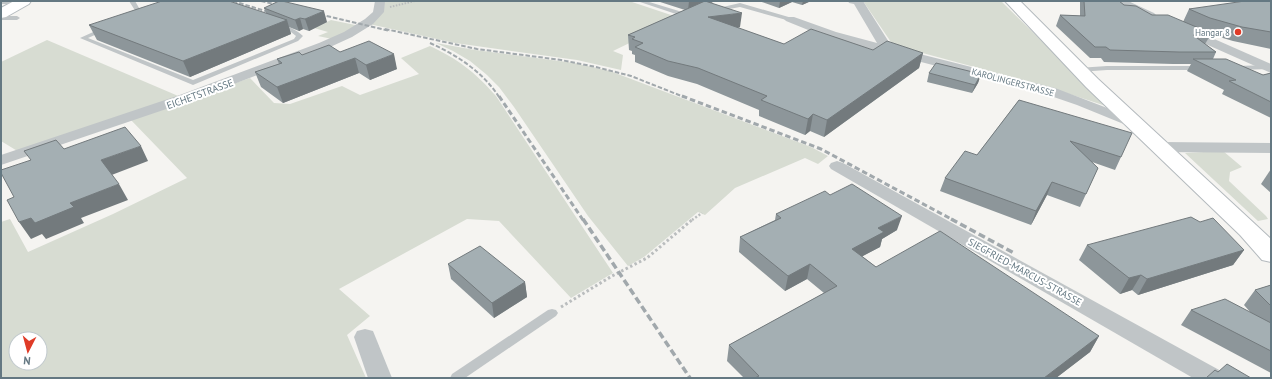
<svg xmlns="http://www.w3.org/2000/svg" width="1272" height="379" font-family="'PT Sans',sans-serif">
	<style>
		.green { fill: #d7dcd2; fill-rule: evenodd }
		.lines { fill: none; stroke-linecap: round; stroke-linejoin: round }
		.secondary-casing { stroke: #b4babe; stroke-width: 2 }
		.path-far2 { stroke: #babdbe; stroke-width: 2; stroke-dasharray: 1.5 1.5; stroke-linecap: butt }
		.path-far1 { stroke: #babdbe; stroke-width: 2.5; stroke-dasharray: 2 2; stroke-linecap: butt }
		.path { stroke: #babdbe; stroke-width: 3; stroke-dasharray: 2.5 2.5; stroke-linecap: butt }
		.lane { fill: #c0c5c7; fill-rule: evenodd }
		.street { fill: #c0c5c7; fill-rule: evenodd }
		.secondary { fill: #fff; fill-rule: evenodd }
		.rail-far2 { stroke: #a1a8ac; stroke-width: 2; stroke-dasharray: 4.5 2; stroke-linecap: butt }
		.rail-far1 { stroke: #a1a8ac; stroke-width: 3; stroke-dasharray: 5.5 3; stroke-linecap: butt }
		.rail { stroke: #a1a8ac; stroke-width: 3.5; stroke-dasharray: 7 3.5; stroke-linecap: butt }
		.wall { fill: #8d969a }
		.shaded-wall { fill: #737a7d }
		.building { fill: #a4afb3; stroke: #737a7d }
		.poi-dot { fill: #df3b27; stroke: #fff; stroke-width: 1.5 }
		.labels { text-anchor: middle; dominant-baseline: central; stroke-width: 4; stroke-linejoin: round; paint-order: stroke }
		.far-poi-label { font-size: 9px; fill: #647882; stroke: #fff; text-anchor: end }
		.far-street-label { font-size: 9px; fill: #647882; stroke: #fff }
		.street-label { font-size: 10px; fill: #647882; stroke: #fff }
	</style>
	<rect width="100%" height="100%" fill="#f5f4f1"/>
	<g class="green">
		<polygon points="383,1 629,1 686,20 673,22 613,51 623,55 621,70 577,60 455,43 369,24"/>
		<polygon points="863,1 1001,1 1109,107 1045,86 893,45"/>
		<polygon points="331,20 360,26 332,39 318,36 328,32 314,28"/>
		<polygon points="47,40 183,98 19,152 1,141 1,62"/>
		<polygon points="436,43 475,50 574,63 610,71 811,147 828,156 818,164 805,158 735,188 705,215 698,212 644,257 628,266 588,216 514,107 499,87 487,75 470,61 453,51"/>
		<path d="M430,46C458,59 475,72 496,96L613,273L571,298L499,221L467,219L339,289L370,316L347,335L366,378H1V222L10,219L28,252L113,214L187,178L130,119L250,78L274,103L290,104L342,86L360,95L419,74L401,58ZM16,339H40V363H16Z"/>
		<polygon points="1223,151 1242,167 1230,172 1229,181 1266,216 1268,219 1258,221 1185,153"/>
	</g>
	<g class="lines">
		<g class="secondary-casing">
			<g id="secondary">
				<polygon points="14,1 31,1 29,4 6,17 1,18 1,8"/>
				<polygon points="1005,1 1020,1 1098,79 1256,225 1271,239 1271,262 1262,260 1240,235 1086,87"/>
			</g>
		</g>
		<polyline class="path-far2" points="390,7 415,1"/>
		<polyline class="path-far1" points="692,220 702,213"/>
		<polyline class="path" points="561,307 612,276 647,258 693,219"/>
		<g class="lane">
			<polygon points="1,1 10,1 11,2 8,4 1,4"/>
			<path d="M129,1H135L142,13C140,16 136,18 132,17V15L136,12Z"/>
			<polygon points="637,1 646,1 692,15 689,17 676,14"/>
			<polygon points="740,3 792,18 793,19 790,21 740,7 713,12 710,10"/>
			<polygon points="1,16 17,16 20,18 17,20 1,20"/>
			<path d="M277,25C286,24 297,30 303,36L298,41L193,85L80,38L102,28H106V30L88,38L193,80L294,39L296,36L291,32L277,27Z"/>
			<polygon points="1271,65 1271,69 1236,70 1233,68 1236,66"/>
			<polygon points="1107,66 1201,66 1204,68 1201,70 1107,70 1078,72 1075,70 1078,68"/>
			<polygon points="552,309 556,310 558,313 556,316 465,378 450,378 452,374 548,310"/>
		</g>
		<g class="street">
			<polygon points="375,1 385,1 384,12 373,24 352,37 328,48 187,102 1,165 1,155 177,96 319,43 344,32 365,19 373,12"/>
			<polygon points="848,1 863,1 892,47 1055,88 1141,121 1143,124 1141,127 1136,128 1131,127 1077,105 1045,94 828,38 786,21 784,19 786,17 794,17 836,32 877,43 854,4 849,3"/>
			<polygon points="1114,1 1128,1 1154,13 1156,15 1154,17 1146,17 1115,3"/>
			<polygon points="1187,27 1271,64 1271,73 1183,34 1181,31 1183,28"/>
			<polygon points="1161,142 1271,143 1271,153 1161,152 1155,150 1153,147 1155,144"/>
			<polygon points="837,161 843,163 1221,371 1225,378 1193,378 831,169 829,166 831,163"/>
			<polygon points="365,329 373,331 392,378 368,378 354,337 357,331"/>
		</g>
		<use href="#secondary" class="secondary"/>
		<g class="rail-far2">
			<polyline points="233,1 275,14"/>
			<polyline points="261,1 283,6"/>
			<polyline points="314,13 390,31"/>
			<polyline points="385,29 477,49 561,60 596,67 631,76 684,97"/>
			<path d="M430,43C457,55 483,72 499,97"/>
		</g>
		<g class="rail-far1">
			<polyline points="499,96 583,220"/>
			<polyline points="682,96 821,149 953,220"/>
		</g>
		<g class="rail">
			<polyline points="583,219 690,378"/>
			<polyline points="951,219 1014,253"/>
		</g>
	</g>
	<g class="wall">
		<polygon points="657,1 715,1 710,3 740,27 738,28 784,44 923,53 919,68 824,137 810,131 805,135 759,116 759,110 697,84 668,76 635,62 635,55 632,54 632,51 629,50 628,35 685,10"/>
		<polygon points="759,1 811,1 802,5 792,2 779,8"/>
		<polygon points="1080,1 1119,1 1124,5 1152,15 1183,22 1189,9 1271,2 1271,49 1233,41 1206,33 1210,36 1205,44 1216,52 1213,59 1263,75 1271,73 1271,118 1222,94 1224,90 1187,71 1191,64 1173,64 1104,62 1101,58 1090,58 1056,26 1060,15 1080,16"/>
		<polygon points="264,8 327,22 309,31 303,29 299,31 289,27 291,34 190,77 97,40 89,25 266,13"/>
		<polygon points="340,52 397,69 370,80 359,73 283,103 261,87 255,72 279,64 277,59 302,55"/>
		<polygon points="929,73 981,74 978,83 972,93 927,82"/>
		<polygon points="1019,100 1121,157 1115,170 1092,162 1098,168 1080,207 1047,195 1031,225 940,191 945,178 977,155"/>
		<polygon points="1271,169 1271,193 1261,184"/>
		<polygon points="830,195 897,230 882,239 880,247 862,256 876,267 1099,336 1090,352 1056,378 744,378 727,361 729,345 824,293 807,279 785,291 739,252 740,237 775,220 776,214"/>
		<polygon points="1087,245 1244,250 1233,265 1138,295 1132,290 1120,294 1079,260"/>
		<polygon points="448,264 525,282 527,297 494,318 451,279"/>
		<polygon points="1271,285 1271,373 1181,325 1191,310 1251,313 1244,305 1255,290"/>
	</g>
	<g class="shaded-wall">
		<polygon points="689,1 715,1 697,10 688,11"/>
		<polygon points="780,1 792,1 792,2 779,8"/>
		<polygon points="803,1 811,1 802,5"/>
		<polygon points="324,11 327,22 309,31 305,19"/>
		<polygon points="742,13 740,27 707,31 708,17"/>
		<polygon points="300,18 303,29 299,31 295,20"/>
		<polygon points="287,20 291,34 190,77 183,61"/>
		<polygon points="923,53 919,68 824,137 827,120"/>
		<polygon points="394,54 397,69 370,80 366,65"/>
		<polygon points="355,58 359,73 283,103 277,87"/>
		<polygon points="981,74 978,83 972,93 975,85"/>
		<polygon points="813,114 810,131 805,135 808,119"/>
		<polygon points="141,146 148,161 109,176 101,160"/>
		<polygon points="1052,182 1047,195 1031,225 1036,211"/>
		<polygon points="119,184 128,200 81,218 84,223 46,239 42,234 31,239 19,222"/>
		<polygon points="902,216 897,230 882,239 880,247 848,264 852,249 878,228"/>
		<polygon points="1244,250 1233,265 1138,295 1147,279"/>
		<polygon points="810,264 807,279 785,291 788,276"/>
		<polygon points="1141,275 1132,290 1120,294 1129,278"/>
		<polygon points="525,282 527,297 494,318 492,303"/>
		<polygon points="1099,336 1090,352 1056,378 1044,378"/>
	</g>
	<g class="building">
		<polygon points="162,1 229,1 287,20 183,61 89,25"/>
		<polygon points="279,1 282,1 324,11 305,19 300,18 295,20 264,8"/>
		<polygon points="705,1 742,13 708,17 784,44 811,29 873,50 887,41 923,53 827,120 813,114 808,119 761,100 767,96 698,68 668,61 635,47 643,43 632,39 635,37 628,35"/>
		<polygon points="1084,1 1119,1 1124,5 1136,6 1152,15 1168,15 1201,29 1210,36 1193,35 1216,52 1179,52 1110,50 1106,47 1095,47 1060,15 1085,16"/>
		<polygon points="1245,1 1268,1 1271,2 1271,32 1242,27 1210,18 1189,9"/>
		<polygon points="369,41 394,54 366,65 355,58 277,87 255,72 282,63 277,59 299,52 302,55 329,45 340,52"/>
		<polygon points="1193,59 1226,59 1263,75 1271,73 1271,102 1229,81 1236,80"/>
		<polygon points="936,63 981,74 975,85 929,73"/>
		<polygon points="1019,100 1132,133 1121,157 1070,141 1098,168 1086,194 1052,182 1036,211 945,178 965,151 977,155"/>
		<polygon points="125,127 141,146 101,160 119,184 70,203 74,207 35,223 31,218 19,222 7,200 14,197 1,173 1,170 31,160 24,151 56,140 64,149"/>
		<polygon points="852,184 902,216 878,228 884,232 852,249 876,267 940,231 1099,336 1044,378 755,378 759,376 729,345 837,286 810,264 788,276 740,237 781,218 776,214 825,191 830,195"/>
		<polygon points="1191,217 1200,222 1213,218 1244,250 1147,279 1141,275 1129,278 1087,245"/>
		<polygon points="480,246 525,282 492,303 448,264"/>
		<polygon points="1271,285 1271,306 1255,290"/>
		<polygon points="1225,299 1271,323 1271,351 1191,310"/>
		<polygon points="1227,364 1251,378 1206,378 1215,370 1218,372"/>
	</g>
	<circle class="poi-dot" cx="1238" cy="32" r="4"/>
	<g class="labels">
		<g class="far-poi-label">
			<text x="1230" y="32">Hangar 8</text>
		</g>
		<g class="far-street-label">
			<text transform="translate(1013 82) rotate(15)">KAROLINGERSTRASSE</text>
		</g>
		<g class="street-label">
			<text transform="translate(200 94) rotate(-20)">EICHETSTRASSE</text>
			<text transform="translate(1025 272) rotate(29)">SIEGFRIED-MARCUS-STRASSE</text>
		</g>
	</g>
	<rect width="1272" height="379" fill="none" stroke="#647882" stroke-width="4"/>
	<g transform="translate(28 351) rotate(186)"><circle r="19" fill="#ffffff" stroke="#c1c9cd"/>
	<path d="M0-3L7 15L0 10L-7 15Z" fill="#df3b27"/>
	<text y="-6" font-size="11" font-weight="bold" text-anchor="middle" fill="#647882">N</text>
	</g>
</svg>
